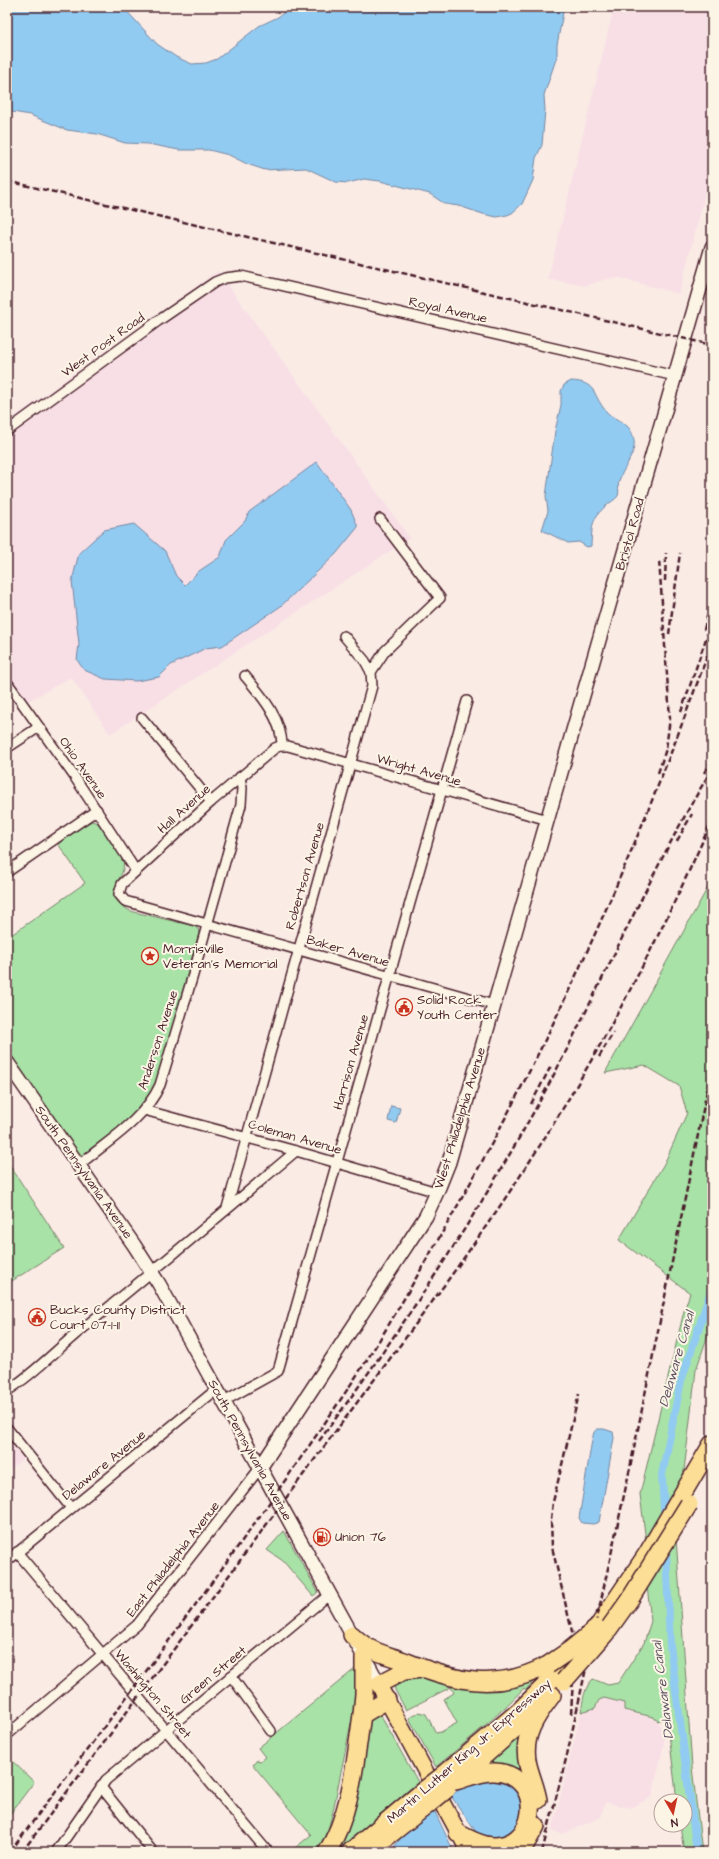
<svg xmlns="http://www.w3.org/2000/svg" width="719" height="1859" font-family="'Architects Daughter',sans-serif">
	<style>
		.built { fill: #f8dfe6 }
		.green { fill: #a8e2a7; stroke: #798069 }
		.water { fill: #92cbf1; stroke: #7586a2 }
		.lines { fill: none; stroke-linecap: round; stroke-linejoin: round }
		.canal { stroke: #92cbf1; stroke-width: 8 }
		.street-casing { stroke: #4a1f2b; stroke-width: 12 }
		.secondary-casing { stroke: #4a1f2b; stroke-width: 16 }
		.primary-casing { stroke: #4a1f2b; stroke-width: 18 }
		.highway-casing { stroke: #4a1f2b; stroke-width: 20 }
		.street { stroke: #fcf5e5; stroke-width: 9 }
		.secondary { stroke: #fcf5e5; stroke-width: 13 }
		.primary { stroke: #fcde96; stroke-width: 15 }
		.highway { stroke: #fcde96; stroke-width: 17 }
		.rail { stroke: #4a1f2b; stroke-width: 2.5; stroke-dasharray: 6 3; stroke-linecap: butt }
		.highway-bridge-casing { stroke: #4a1f2b; stroke-width: 20; stroke-linecap: butt }
		.highway-bridge { stroke: #fcde96; stroke-width: 17 }
		.labels { text-anchor: middle; dominant-baseline: central; stroke-width: 4; stroke-linejoin: round; paint-order: stroke }
		.street-label { font-size: 13px; fill: #4a1f2b; stroke: #fcf5e5 }
		.poi-label { font-size: 13px; fill: #4a1f2b; stroke: #fcf5e5; text-anchor: start }
		.water-label { font-size: 14px; font-style: italic; fill: #605366; stroke: #fcf5e5 }
	</style>
	<rect width="100%" height="100%" fill="#faebe5"/>
	<filter id="ink" filterUnits="userSpaceOnUse"><feTurbulence type="fractalNoise" baseFrequency=".025" numOctaves="2"/><feDisplacementMap in="SourceGraphic" scale="8" xChannelSelector="R" yChannelSelector="G"/><feConvolveMatrix kernelMatrix="1 2 1 2 8 2 1 2 1" color-interpolation-filters="sRGB"/></filter>
	<g filter="url(#ink)">
		<g class="built">
			<polygon points="614,7 712,7 712,168 679,294 620,278 606,279 586,286 548,279"/>
			<polygon points="218,271 410,538 110,734 71,677 23,704 7,682 7,422"/>
			<polygon points="7,1440 23,1459 7,1472"/>
			<polygon points="604,1698 624,1703 623,1709 625,1711 653,1718 658,1721 661,1727 664,1734 664,1744 652,1797 630,1808 605,1802 601,1817 563,1834 552,1831 581,1712 595,1708 598,1705 599,1700"/>
		</g>
		<g class="green">
			<path d="M92,821L98,823C105,834 117,845 122,857C131,880 95,890 130,911L194,926L198,929L199,933L158,1078C142,1115 110,1133 80,1157L7,1050V938L85,883L58,844L83,826Z"/>
			<path d="M712,880V1323L696,1370L676,1538L692,1767L702,1852H684L680,1825H685V1801H677L667,1717L658,1721L653,1717L624,1710V1703L604,1698L599,1700L595,1708L581,1712C583,1701 584,1687 593,1679L608,1685L618,1683L644,1643L651,1621L647,1586L651,1581L640,1494L684,1311L690,1293L619,1240L665,1162L687,1113L679,1086L644,1065L605,1073Z"/>
			<polygon points="7,1161 64,1248 7,1284"/>
			<polygon points="284,1531 318,1592 313,1596 283,1561 267,1550"/>
			<polygon points="356,1668 358,1679 354,1724 351,1723 333,1811 328,1830 316,1852 290,1852 311,1835 253,1765 257,1760 260,1761 265,1757 258,1748"/>
			<path d="M407,1675L536,1678L526,1690L524,1688C497,1717 466,1742 436,1767L409,1718L419,1712L426,1714L436,1733L441,1732L457,1723L444,1699L454,1693L451,1687L406,1710L395,1690L394,1685Z"/>
			<polygon points="378,1711 418,1782 336,1852 366,1720"/>
			<polygon points="525,1728 527,1779 488,1765"/>
			<polygon points="7,1756 34,1782 7,1818"/>
		</g>
		<g class="water">
			<polygon points="7,7 123,7 157,44 176,57 192,64 206,63 217,59 259,26 278,17 291,7 564,7 557,45 557,56 544,95 545,110 542,145 536,158 533,180 522,204 512,213 507,215 497,217 483,214 459,206 445,204 430,194 380,181 364,179 348,183 336,182 306,168 265,170 247,164 229,155 209,150 179,150 148,144 125,143 97,134 67,130 30,115 7,111"/>
			<path d="M571,381C597,382 592,394 605,410C611,419 626,421 631,431C641,450 625,463 619,481C617,486 620,491 618,496C615,500 610,502 606,506C591,518 592,528 591,546L587,547L579,542L568,543L542,530L548,511L546,496L555,431L561,405V391L564,385Z"/>
			<polygon points="317,462 351,510 358,527 336,554 281,606 222,646 206,648 171,665 159,677 136,681 105,679 84,670 77,660 79,644 72,581 79,553 104,530 134,524 165,551 176,576 185,585 199,571 220,557 226,540 245,521 249,512"/>
			<polygon points="391,1106 400,1108 396,1123 388,1121"/>
			<polygon points="597,1429 604,1429 613,1432 614,1438 599,1522 593,1524 582,1523 579,1518 592,1440 594,1432"/>
			<polygon points="500,1777 524,1796 522,1825 496,1841 476,1832 451,1796 465,1785"/>
			<path d="M434,1810L454,1852H391C401,1834 418,1823 434,1810Z"/>
		</g>
		<g class="lines">
			<g class="canal">
				<polyline points="664,1509 662,1475 681,1381 712,1288"/>
				<polyline points="666,1549 670,1645 697,1852"/>
			</g>
			<g class="street-casing">
				<g id="street">
					<polyline points="7,431 158,321 215,282 225,278 241,276 675,376"/>
					<polyline points="344,636 365,661 371,672"/>
					<path d="M245,676C262,696 282,719 282,746"/>
					<polyline points="7,682 74,776 136,871"/>
					<polyline points="142,718 211,802"/>
					<polyline points="7,748 39,727"/>
					<polyline points="7,872 97,810"/>
					<polyline points="494,1005 125,901 119,894 122,884 136,871 211,802 275,748 280,746 288,746 548,820"/>
					<polyline points="144,1110 296,1151 437,1192"/>
					<path d="M79,1165C108,1141 144,1120 160,1085L193,975L241,805L242,788L240,777"/>
					<polyline points="227,1208 372,686 371,672 385,651 440,598 380,519"/>
					<path d="M7,1391C34,1374 57,1349 82,1329C154,1271 225,1211 296,1151"/>
					<polyline points="224,1401 278,1371 467,701"/>
					<polyline points="7,1428 71,1508"/>
					<polyline points="17,1552 268,1852"/>
					<polyline points="7,1561 217,1389"/>
					<polyline points="231,1676 271,1731"/>
					<polyline points="7,1735 137,1625 260,1468"/>
					<polyline points="101,1787 153,1852"/>
					<polyline points="56,1852 106,1780 330,1594"/>
				</g>
			</g>
			<g class="secondary-casing">
				<g id="secondary">
					<polyline points="7,1062 134,1245 159,1284 379,1684"/>
					<polyline points="260,1468 426,1216 437,1192 449,1162 712,247"/>
				</g>
			</g>
			<g class="primary-casing">
				<polyline id="primary" points="382,1691 469,1852"/>
			</g>
			<g class="highway-casing">
				<g id="highway">
					<polyline points="597,1628 647,1554 712,1444"/>
					<path d="M352,1635C372,1654 383,1653 407,1662C456,1682 498,1692 548,1665"/>
					<polyline points="379,1684 404,1671 422,1669"/>
					<polyline points="362,1715 364,1694 364,1657"/>
					<polyline points="441,1777 518,1712 557,1674"/>
					<polyline points="460,1777 535,1711"/>
					<path d="M456,1781C469,1777 482,1771 495,1772C548,1775 538,1855 486,1845C476,1843 467,1838 458,1833"/>
					<path d="M538,1800C536,1788 531,1777 528,1765C521,1737 536,1716 552,1695"/>
					<path d="M327,1852C352,1812 355,1760 362,1715L387,1700"/>
					<polyline points="350,1852 423,1791"/>
					<polyline points="368,1852 430,1803"/>
					<polyline points="521,1852 536,1826"/>
				</g>
			</g>
			<use href="#street" class="street"/>
			<use href="#secondary" class="secondary"/>
			<use href="#primary" class="primary"/>
			<use href="#highway" class="highway"/>
			<g class="rail">
				<polyline points="7,181 712,345"/>
				<polyline points="665,581 666,553"/>
				<polyline points="704,630 712,596"/>
				<polyline points="669,634 680,553"/>
				<polyline points="681,712 712,621"/>
				<polyline points="658,773 666,749 670,718 659,559"/>
				<polyline points="704,773 712,760"/>
				<polyline points="677,841 692,814"/>
				<polyline points="599,1057 613,1033"/>
				<polyline points="531,1104 551,1066"/>
				<path d="M319,1441C404,1326 482,1209 550,1082C605,978 651,870 712,769"/>
				<polyline points="571,1714 575,1644 552,1547 551,1519 553,1502 579,1394"/>
				<path d="M10,1852C127,1696 247,1541 355,1378C384,1335 409,1290 435,1245C547,1053 638,851 712,642"/>
				<path d="M22,1852C117,1725 212,1599 306,1471C368,1387 432,1305 491,1219C578,1094 651,959 712,820"/>
				<polyline points="542,1852 567,1755 630,1468 712,1066"/>
			</g>
			<g class="highway-bridge-casing">
				<g id="highway-bridge">
					<polyline points="548,1665 570,1650 597,1628"/>
					<polyline points="564,1681 605,1634 630,1599 689,1504"/>
					<polyline points="423,1791 441,1777"/>
					<polyline points="430,1803 447,1789"/>
				</g>
			</g>
			<use href="#highway-bridge" class="highway-bridge"/>
		</g>
	</g>
	<defs>
		<g id="sight-ring" transform="scale(0.9)"><circle r="9.5" fill="#fcf5e5" stroke="#c8321e" stroke-width="1.5"/><path d="M0-6L1.8-2.2L6-1.7L2.9 1.2L3.7 5.4L0 3.3L-3.7 5.4L-2.9 1.2L-6-1.7L-1.8-2.2Z" fill="#c8321e"/></g>
		<g id="civic-ring" transform="scale(0.9)"><circle r="9.5" fill="#fcf5e5" stroke="#c8321e" stroke-width="1.5"/><path d="M-.6-6.5H3V-4.5H.6V-3L4-1V1h2V6H-6V1h2V-1L-.6-3ZM-1.2 2.5V6h2.4V2.5Z" fill="#c8321e"/></g>
		<g id="fuel-ring" transform="scale(0.9)"><circle r="9.5" fill="#fcf5e5" stroke="#c8321e" stroke-width="1.5"/><path d="M-5.5-6h7V0h2V4h1.3V-2.5L3-4.5l.8-.8L6-3V5H2.5V1h-1V6h-7ZM-4.2-4.7v3.2H.2V-4.7Z" fill="#c8321e"/></g>
	</defs>
	<g fill-rule="evenodd">
		<use href="#sight-ring" x="150" y="956"/>
		<use href="#civic-ring" x="404" y="1007"/>
		<use href="#civic-ring" x="37" y="1317"/>
		<use href="#fuel-ring" x="322" y="1537"/>
	</g>
	<g class="labels">
		<g class="street-label">
			<text transform="translate(448 310) rotate(13)">Royal Avenue</text>
			<text transform="translate(103 345) rotate(-36)">West Post Road</text>
			<text transform="translate(630 534) rotate(-74)">Bristol Road</text>
			<text transform="translate(83 768) rotate(55)">Ohio Avenue</text>
			<text transform="translate(419 770) rotate(16)">Wright Avenue</text>
			<text transform="translate(184 809) rotate(-42)">Hall Avenue</text>
			<text transform="translate(305 876) rotate(-74)">Robertson Avenue</text>
			<text transform="translate(348 951) rotate(16)">Baker Avenue</text>
			<text transform="translate(158 1040) rotate(-72)">Anderson Avenue</text>
			<text transform="translate(351 1062) rotate(-74)">Harrison Avenue</text>
			<text transform="translate(460 1118) rotate(-73)">West Philadelphia Avenue</text>
			<text transform="translate(295 1137) rotate(16)">Coleman Avenue</text>
			<text transform="translate(84 1172) rotate(55)">South Pennsylvania Avenue</text>
			<text transform="translate(250 1450) rotate(61)">South Pennsylvania Avenue</text>
			<text transform="translate(104 1465) rotate(-39)">Delaware Avenue</text>
			<text transform="translate(173 1559) rotate(-52)">East Philadelphia Avenue</text>
			<text transform="translate(213 1675) rotate(-40)">Green Street</text>
			<text transform="translate(153 1694) rotate(50)">Washington Street</text>
			<text transform="translate(469 1751) rotate(-41)">Martin Luther King Jr. Expressway</text>
		</g>
		<g class="poi-label">
			<text x="163" y="949">Morrisville<tspan x="163" dy="15">Veteran's Memorial</tspan></text>
			<text x="417" y="1000">Solid Rock<tspan x="417" dy="15">Youth Center</tspan></text>
			<text x="50" y="1310">Bucks County District<tspan x="50" dy="15">Court 07-1-11</tspan></text>
			<text x="335" y="1537">Union 76</text>
		</g>
		<g class="water-label">
			<text transform="translate(677 1359) rotate(-74)">Delaware Canal</text>
			<text transform="translate(663 1690) rotate(-97)">Delaware Canal</text>
		</g>
	</g>
	<rect width="719" height="1859" fill="none" stroke="#fcf5e5" stroke-width="24"/>
	<rect x="12" y="12" width="695" height="1835" fill="none" stroke="#4a1f2b" stroke-width="1.5" filter="url(#ink)"/>
	<g transform="translate(673 1813) rotate(171)"><circle r="19" fill="#fcf5e5" stroke="#b59f9b"/>
	<path d="M0-3L7 15L0 10L-7 15Z" fill="#c8321e"/>
	<text y="-6" font-size="11" font-weight="bold" text-anchor="middle" fill="#4a1f2b">N</text>
	</g>
</svg>
